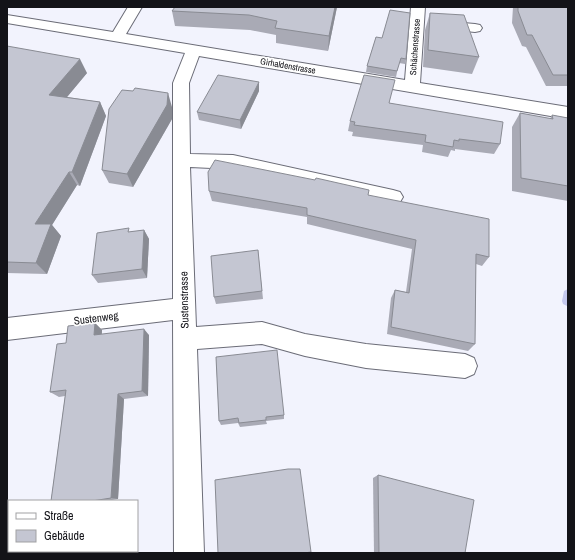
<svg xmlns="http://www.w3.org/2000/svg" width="575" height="560" font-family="'Archivo Narrow',sans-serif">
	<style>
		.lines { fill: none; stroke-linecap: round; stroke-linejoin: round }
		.stream { fill: #c4c8ed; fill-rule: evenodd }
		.minor-casing { stroke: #6b6c77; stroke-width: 2 }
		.minor { fill: #fff; fill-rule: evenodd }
		.wall { fill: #a9aab5 }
		.shaded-wall { fill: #898b93 }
		.building { fill: #c4c6d2; stroke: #898b93 }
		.labels { text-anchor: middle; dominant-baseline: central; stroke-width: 3.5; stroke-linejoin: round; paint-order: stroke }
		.far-street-label { font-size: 9px; fill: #131318; stroke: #fff }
		.street-label { font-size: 11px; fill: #131318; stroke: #fff }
	</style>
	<rect width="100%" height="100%" fill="#f2f3fd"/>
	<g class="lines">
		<polygon class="stream" points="568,289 568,305 567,306 563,304 562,301 564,291"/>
		<g class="minor-casing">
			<g id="minor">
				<polygon points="128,7 142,7 126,34 405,80 411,7 425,7 420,83 568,107 568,119 199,56 189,83 190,154 233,155 393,190 400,192 403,197 400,202 393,204 233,169 190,167 196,327 262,322 305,334 366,344 465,354 474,358 477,366 474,374 465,378 366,368 305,356 262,344 197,349 204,553 174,553 173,320 7,340 7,318 173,299 173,83 185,53 7,23 7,15 113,32"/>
				<polygon points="440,21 475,24 480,25 482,28 480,31 475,32 435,28 433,25 435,22"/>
			</g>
		</g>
		<use href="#minor" class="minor"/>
	</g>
	<g class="wall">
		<polygon points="337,7 328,51 276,43 276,35 250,30 175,26 172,11"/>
		<polygon points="513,7 568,7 568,86 546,86 526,47 522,46 512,23"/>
		<polygon points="430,13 479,57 472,74 423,67 425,30"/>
		<polygon points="376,37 406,59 405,64 399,63 396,77 366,72 367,66"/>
		<polygon points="7,46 87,73 67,97 100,102 106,116 80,186 77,185 52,225 61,236 47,274 7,273"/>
		<polygon points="259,82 259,91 241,129 199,120 197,112"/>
		<polygon points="389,103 500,144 494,154 455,149 455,151 451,150 448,157 422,152 423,145 352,136 353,132 348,131 350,121"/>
		<polygon points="172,107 172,119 133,187 109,183 102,170"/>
		<polygon points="520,113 550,119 552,115 568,118 568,201 512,191 512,127"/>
		<polygon points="209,191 368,195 489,257 482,266 476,264 475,344 468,351 387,334 391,298 395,290 406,292 412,249 307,224 307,217 212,201"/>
		<polygon points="144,230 149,239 147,278 98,283 92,275 130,232"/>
		<polygon points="258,250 263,299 216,304 214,297"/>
		<polygon points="95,323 102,330 102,334 149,335 148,396 124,399 118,499 106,501 51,501 65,396 59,397 50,392"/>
		<polygon points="216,357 284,415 284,419 266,421 267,424 240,427 238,423 221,425 219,421"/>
		<polygon points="378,475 465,553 374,553 373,478"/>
	</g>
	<g class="shaded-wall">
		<polygon points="335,7 337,7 328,51 329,36"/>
		<polygon points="80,59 87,73 57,109 49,95"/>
		<polygon points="259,82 259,91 241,129 240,120"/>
		<polygon points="168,93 172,107 172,119 133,187 127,174"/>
		<polygon points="100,102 106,116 80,186 72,172"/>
		<polygon points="69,172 77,185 52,225 61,236 47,274 36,263 35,224"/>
		<polygon points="144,230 149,239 147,278 142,269"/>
		<polygon points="95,323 102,330 101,341 94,335"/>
		<polygon points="144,329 149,335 148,396 142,391"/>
		<polygon points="118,394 124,399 118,499 111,498"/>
	</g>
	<g class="building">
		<polygon points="175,7 335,7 329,36 275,28 277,21 249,15 172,11"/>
		<polygon points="518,7 568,7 568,75 553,75 532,35 527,35 518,11"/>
		<polygon points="390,10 410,13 406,59 401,58 397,71 367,66 376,37 382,38"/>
		<polygon points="430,13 464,15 479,57 428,50"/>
		<polygon points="7,46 80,59 49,95 100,102 72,172 69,172 35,224 51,224 36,263 7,262"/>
		<polygon points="218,75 259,82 240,120 197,112"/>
		<polygon points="364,75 395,80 389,103 503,122 500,144 459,139 459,141 454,140 453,147 425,142 426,135 354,125 355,122 350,121"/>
		<polygon points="135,88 168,93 167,105 127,174 102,170 109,109 122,90 133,91"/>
		<polygon points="520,113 553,119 552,115 568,118 568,186 521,178"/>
		<polygon points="215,160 315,180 316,178 369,190 368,195 489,219 489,257 476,254 475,344 391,327 395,290 409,293 416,240 307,215 307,208 209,191 208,172"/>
		<polygon points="129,228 128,232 144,230 142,269 92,275 97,233"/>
		<polygon points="258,250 262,291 214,297 211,256"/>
		<polygon points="95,323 94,335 144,329 142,391 118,394 111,498 92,501 51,501 66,390 50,392 57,344 66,343 68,326"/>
		<polygon points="277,350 284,415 266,417 266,420 239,423 238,418 219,421 216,357"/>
		<polygon points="288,469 300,469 311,552 304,553 218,553 215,480"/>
		<polygon points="378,475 474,500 465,553 379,553"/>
	</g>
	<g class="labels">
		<g class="far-street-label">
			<text transform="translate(415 47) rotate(-86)">Schächenstrasse</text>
			<text transform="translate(288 66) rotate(10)">Girhaldenstrasse</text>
		</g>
		<g class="street-label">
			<text transform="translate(184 300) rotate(-91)">Sustenstrasse</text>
			<text transform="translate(96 318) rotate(-7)">Sustenweg</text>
		</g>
	</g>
	<rect width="575" height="560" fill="none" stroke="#131318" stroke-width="16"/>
	<rect x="8" y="500" width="130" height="52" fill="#ffffff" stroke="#a1a1a3"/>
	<rect x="16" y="513" width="20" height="6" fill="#ffffff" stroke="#a1a1a3"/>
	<text x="44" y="520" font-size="12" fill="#131318">Straße</text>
	<rect x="16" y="530" width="20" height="12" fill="#c4c6d2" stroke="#a1a1a3"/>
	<text x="44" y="540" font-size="12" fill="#131318">Gebäude</text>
</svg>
